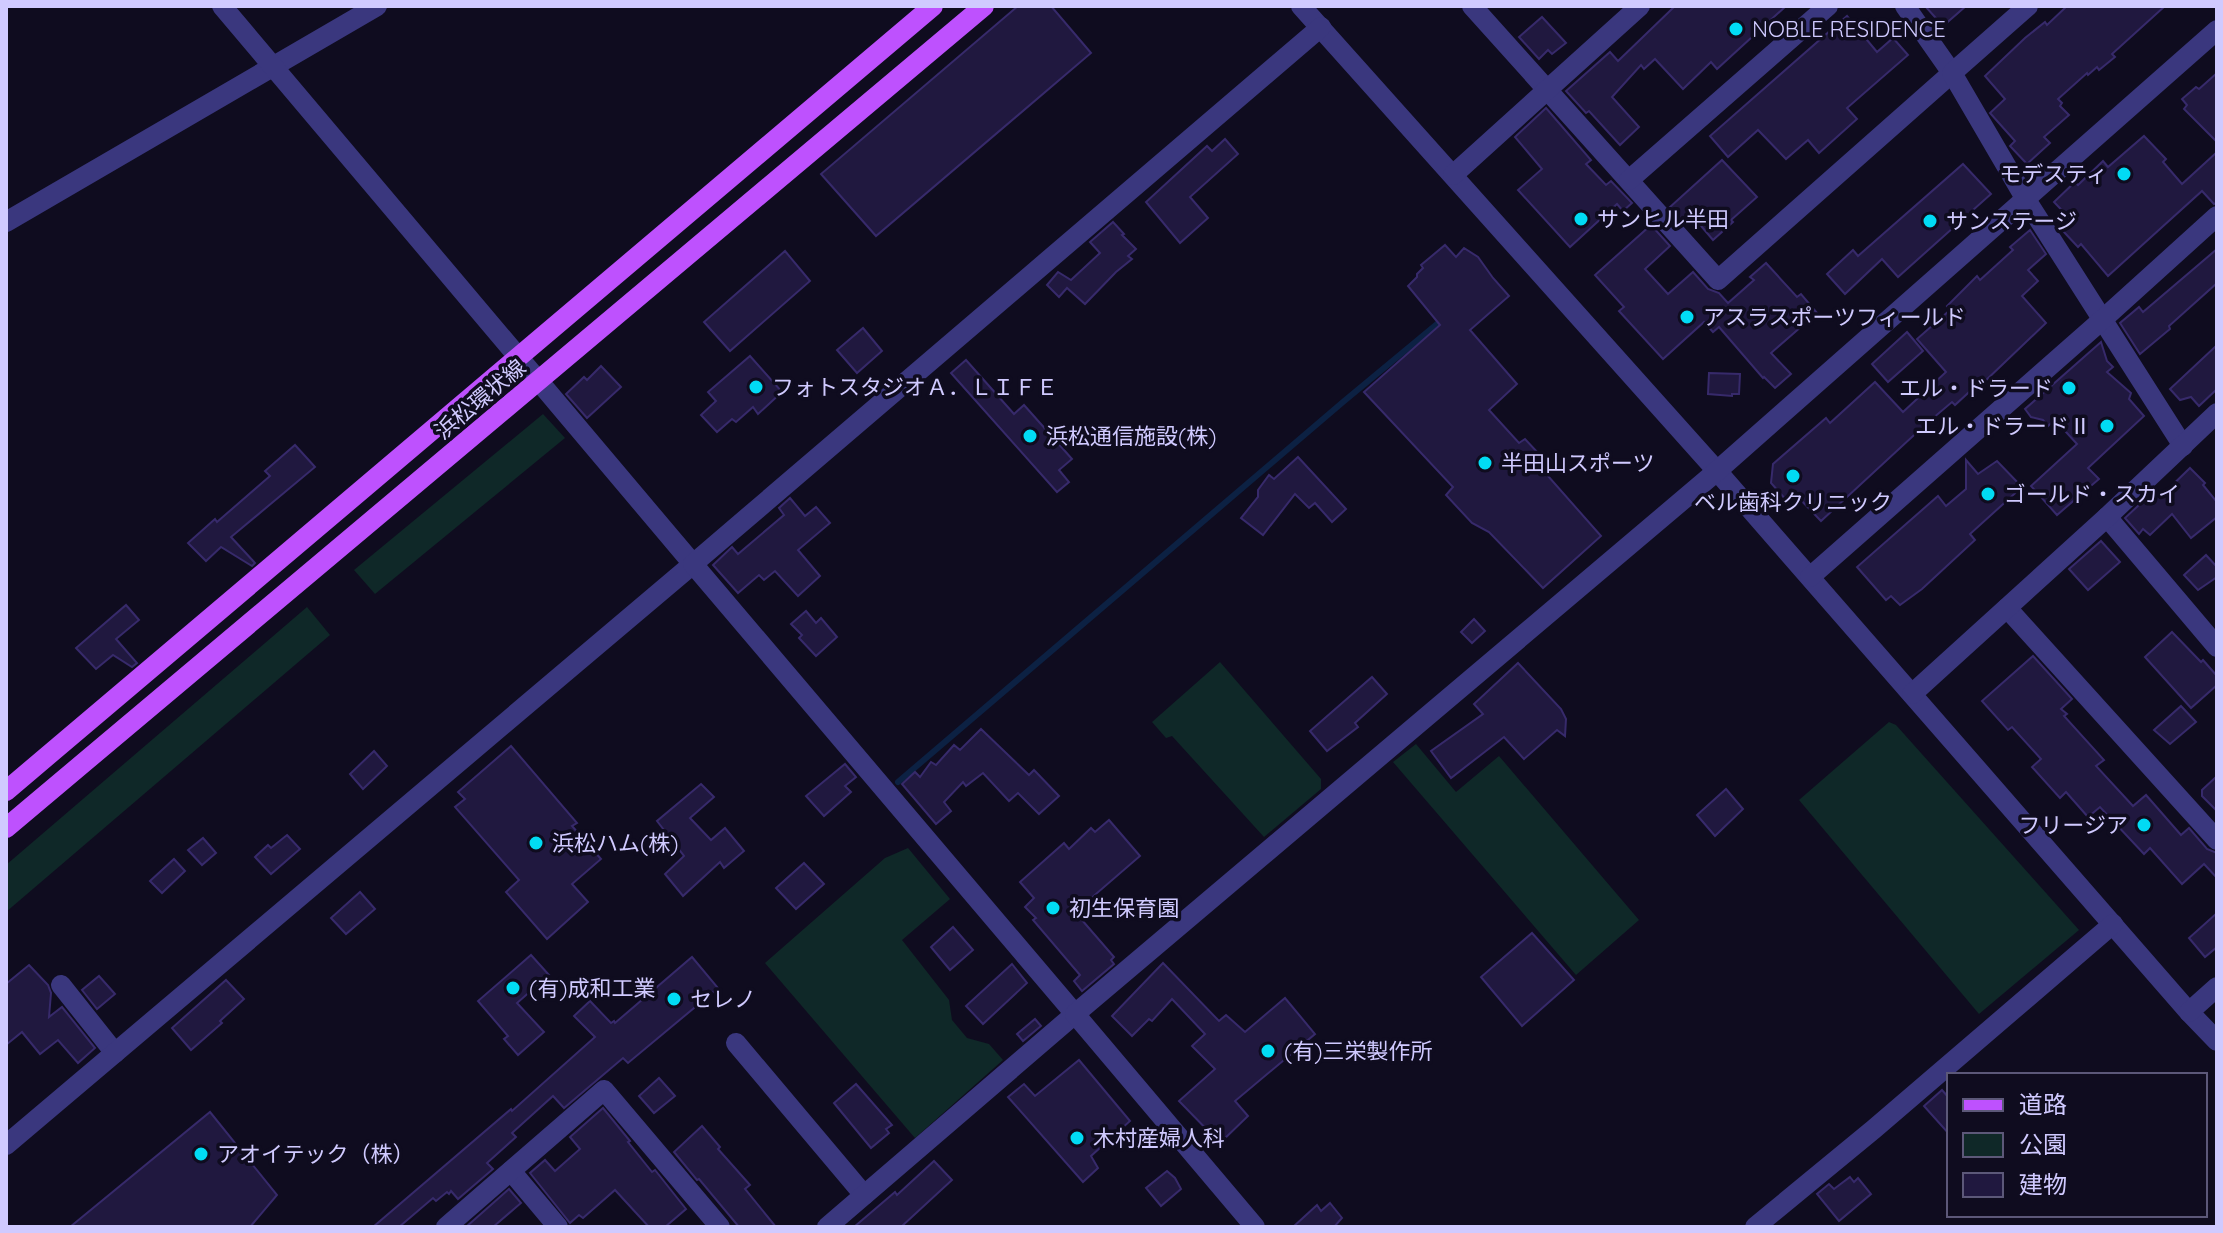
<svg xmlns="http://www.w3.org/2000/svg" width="2223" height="1233" font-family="Quicksand,'Noto Sans JP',sans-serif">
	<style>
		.green { fill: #0f2828 }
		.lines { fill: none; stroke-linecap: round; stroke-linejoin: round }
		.stream { stroke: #0c2143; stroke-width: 6 }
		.building { fill: #20183f; stroke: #372a6b; stroke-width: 2 }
		.minor { stroke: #3a377e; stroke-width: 20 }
		.major { stroke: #be51fe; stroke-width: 20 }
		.poi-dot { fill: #01dbf4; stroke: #0f0c1f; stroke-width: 3 }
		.labels { text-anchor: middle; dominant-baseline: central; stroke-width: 7; stroke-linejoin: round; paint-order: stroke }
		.poi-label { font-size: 22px; fill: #d0caff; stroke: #0f0c1f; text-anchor: start }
		.street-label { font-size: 22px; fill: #d0caff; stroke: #0f0c1f }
	</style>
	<rect width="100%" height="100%" fill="#0f0c1f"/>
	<g class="green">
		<polygon points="543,414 565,438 375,594 354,570"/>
		<polygon points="307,607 330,635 6,912 6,865"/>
		<polygon points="1220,662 1321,779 1321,789 1264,837 1172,736 1166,738 1152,722"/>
		<polygon points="1889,722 1896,725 2079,930 1979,1014 1799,800"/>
		<polygon points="1416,744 1456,792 1499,756 1639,920 1576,975 1393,762"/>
		<polygon points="908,848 950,899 902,940 949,1000 952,1020 967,1038 989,1044 1003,1060 915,1138 765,963 885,858"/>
	</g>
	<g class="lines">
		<polyline class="stream" points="898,782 1343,402 1443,319"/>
	</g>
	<g class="building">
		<polygon points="1018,6 1051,6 1091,53 876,236 821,174"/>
		<polygon points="1675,6 1786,6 1717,69 1711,62 1683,89 1655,59 1644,69 1641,65 1612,97 1639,127 1620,145 1589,111 1586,113 1566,91 1610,52 1618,61"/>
		<polygon points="1925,6 1966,6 1943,26"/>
		<polygon points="2067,6 2165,6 2112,54 2115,57 2099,70 2097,67 2088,75 2087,73 2058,99 2062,103 2060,106 2069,115 2044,137 2050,143 2027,164 2010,146 2015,141 1990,113 2005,99 1985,76 2025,38 2045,22 2047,25"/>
		<polygon points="1847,16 1877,52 1893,38 1908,55 1847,108 1857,119 1819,153 1808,140 1786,159 1758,130 1728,157 1710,136"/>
		<polygon points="1542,17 1566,43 1552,54 1548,50 1539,59 1519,37"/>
		<polygon points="2217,73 2217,142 2184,109 2187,105 2182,99 2196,87 2199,89"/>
		<polygon points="1546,108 1591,160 1586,164 1606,185 1611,181 1632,203 1623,211 1617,204 1570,247 1518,190 1542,169 1515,137"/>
		<polygon points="2144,136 2166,159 2163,162 2182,184 2217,152 2217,203 2214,204 2202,191 2108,276 2081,244 2078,247 2063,231 2073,222 2054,202 2075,182 2078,185 2103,161 2108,167"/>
		<polygon points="1225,139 1238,154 1190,197 1208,218 1180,243 1146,202 1207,146 1212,151"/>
		<polygon points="1722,160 1757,197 1731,220 1733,222 1713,240 1690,213 1682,220 1670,207"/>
		<polygon points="1963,164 1991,194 1898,277 1882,259 1845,294 1827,274 1853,250 1858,256"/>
		<polygon points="1113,222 1124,234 1122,235 1136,249 1128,256 1132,259 1116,272 1085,304 1067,288 1059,297 1047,285 1058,272 1071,280 1100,253 1090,242"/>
		<polygon points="1651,225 1670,246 1645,269 1668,294 1693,272 1708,289 1719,293 1728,303 1754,280 1750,277 1766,263 1797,297 1801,294 1817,313 1771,353 1791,374 1775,388 1764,377 1763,378 1719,327 1713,332 1704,322 1663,359 1619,311 1624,307 1595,275"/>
		<polygon points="2030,230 2046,254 2028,270 2038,281 2022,296 2046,323 1982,384 1980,382 1955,405 1952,402 1926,424 1821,521 1795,494 1787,501 1771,483 1773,464 1826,418 1830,423 1875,382 1903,412 1932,385 1946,372 1917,339 1950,310 1947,306 1977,276 1980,280 2013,250 2010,247"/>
		<polygon points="1445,245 1456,257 1464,248 1478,257 1493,278 1509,296 1470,330 1517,384 1489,410 1519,443 1525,439 1554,470 1548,476 1601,536 1543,588 1489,532 1472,523 1446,495 1453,487 1364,392 1440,325 1408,286 1417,277 1417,274 1423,268 1421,265"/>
		<polygon points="2217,249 2217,283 2169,326 2170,329 2140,354 2120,323 2139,307 2143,312"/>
		<polygon points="785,251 810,281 730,351 704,322"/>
		<polygon points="863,328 882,351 857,373 837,350"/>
		<polygon points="1907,332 1923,351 1888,382 1872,364"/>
		<polygon points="2101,342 2107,361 2113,367 2107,372 2131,393 2129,399 2144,416 2088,468 2099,479 2057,515 2031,486 2077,444 2055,420 2048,426 2043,420 2031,417 2025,409"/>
		<polygon points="2217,345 2217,389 2199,406 2191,397 2180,400 2170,389"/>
		<polygon points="750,356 782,392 758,414 753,407 736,422 732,419 717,432 701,415 716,401 708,392"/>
		<polygon points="966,360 1014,414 1024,405 1072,459 1059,470 1069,482 1057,492 951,373"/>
		<polygon points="601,366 621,387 587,418 566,394 584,377 587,380"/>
		<polygon points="1709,373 1740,374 1739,394 1732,394 1732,396 1708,394"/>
		<polygon points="295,445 315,467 231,537 255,563 252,566 221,547 206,561 188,543 215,519 217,522 270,476 265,471"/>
		<polygon points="1298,457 1346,509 1332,522 1315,503 1309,508 1295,494 1263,535 1241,518 1258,497 1258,490 1269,475 1274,479"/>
		<polygon points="1966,460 1978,474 1997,461 2022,487 1970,534 1975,540 1922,589 1900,605 1891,596 1886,600 1857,567 1938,496 1946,506 1966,489"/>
		<polygon points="2190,468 2205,483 2203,485 2217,502 2217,517 2191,538 2172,514 2150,535 2143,529 2139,534 2125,518 2154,491 2160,497"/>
		<polygon points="790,498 805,516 816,507 830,523 798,550 820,576 798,596 775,571 764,580 759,575 738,593 713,565 732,547 738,554 784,515 779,508"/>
		<polygon points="2101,541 2120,562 2088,590 2069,569"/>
		<polygon points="2206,555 2217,567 2217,577 2198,590 2184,575"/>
		<polygon points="126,605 139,620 116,639 137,663 132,667 113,655 96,669 76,648"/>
		<polygon points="806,611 816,623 821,618 837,637 816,656 799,638 802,635 791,624"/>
		<polygon points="1474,619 1485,631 1472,643 1461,632"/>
		<polygon points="2172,632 2201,662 2203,660 2217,676 2217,685 2191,708 2145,657"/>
		<polygon points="2033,656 2072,699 2061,709 2067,714 2064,716 2104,760 2096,766 2133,806 2146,795 2181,835 2189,828 2207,849 2217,853 2217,878 2204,864 2182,884 2150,848 2144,854 2100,807 2088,817 2066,792 2060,798 2032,767 2041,759 2012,727 2008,730 1982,701"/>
		<polygon points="1518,663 1561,709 1566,719 1565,736 1557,730 1524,759 1504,737 1451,778 1431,751 1483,714 1474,704"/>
		<polygon points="1372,677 1387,694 1355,723 1358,727 1327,751 1310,731"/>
		<polygon points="2181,706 2196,722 2170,744 2154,730"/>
		<polygon points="981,729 1029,775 1034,770 1059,796 1039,814 1018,793 1009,801 983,773 966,786 963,782 944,802 951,811 936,824 902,784 915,772 920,777 931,762 936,765 954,745 960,750"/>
		<polygon points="511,746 577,823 572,826 601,859 572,884 588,902 547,939 506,892 519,880 455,807 465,799 458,792"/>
		<polygon points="374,751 387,766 363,789 350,774"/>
		<polygon points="845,764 856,777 845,786 851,792 824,816 806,796"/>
		<polygon points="2217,776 2217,811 2202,796 2202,790"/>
		<polygon points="701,784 714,797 690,818 711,840 725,828 744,851 724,868 720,862 683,896 665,874 684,856 657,821"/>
		<polygon points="1726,789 1743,809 1715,836 1697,815"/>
		<polygon points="1109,820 1140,856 1075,912 1114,957 1111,960 1114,964 1082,991 1074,981 1080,975 1033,920 1036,918 1025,907 1034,898 1020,882 1064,843 1069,849 1091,828 1095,832"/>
		<polygon points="287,835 300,849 271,874 255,857 268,845 271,848"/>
		<polygon points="203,838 216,853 202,865 188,850"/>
		<polygon points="174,859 185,871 162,893 150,881"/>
		<polygon points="804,863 824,884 796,909 776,888"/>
		<polygon points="360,892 375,909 346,934 331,918"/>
		<polygon points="2217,913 2217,947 2205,957 2189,938"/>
		<polygon points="953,927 973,950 950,970 931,947"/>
		<polygon points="1532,933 1574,980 1522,1026 1481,977"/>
		<polygon points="531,955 549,975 517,1003 544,1032 518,1055 504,1039 508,1036 478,1001"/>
		<polygon points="692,957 718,988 628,1063 623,1058 564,1108 553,1096 512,1133 516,1137 487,1163 493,1169 458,1199 451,1191 449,1194 447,1192 436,1201 433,1198 399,1227 373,1227 511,1109 512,1111 595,1037 574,1016 590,1001 611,1023 614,1021 615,1023"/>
		<polygon points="1163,963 1219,1021 1226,1015 1245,1032 1285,998 1315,1034 1235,1101 1248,1116 1220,1143 1179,1101 1215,1069 1192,1046 1205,1034 1172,999 1152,1021 1149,1019 1132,1036 1112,1016"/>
		<polygon points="1012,964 1027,983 983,1024 966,1006"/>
		<polygon points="29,965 48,985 51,993 49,1017 62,1007 95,1048 78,1063 58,1040 40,1054 22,1032 6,1045 6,984"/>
		<polygon points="99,976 115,994 97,1009 82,990"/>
		<polygon points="226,980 244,999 220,1021 222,1023 191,1050 172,1028"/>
		<polygon points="1035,1019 1041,1026 1023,1041 1017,1034"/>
		<polygon points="1079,1060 1130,1121 1091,1156 1098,1168 1083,1182 1008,1097 1024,1084 1035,1096"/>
		<polygon points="659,1078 675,1096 654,1113 639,1096"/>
		<polygon points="856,1084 892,1125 886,1129 889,1133 871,1148 834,1103"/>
		<polygon points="1942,1090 1949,1098 1949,1134 1924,1106"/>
		<polygon points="603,1108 630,1141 628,1142 652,1172 655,1170 686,1209 665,1227 649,1227 615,1190 583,1218 579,1215 570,1223 530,1173 545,1160 555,1171 580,1149 570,1137"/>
		<polygon points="210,1112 277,1195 250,1227 70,1227"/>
		<polygon points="702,1126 720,1147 718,1149 750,1185 745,1189 776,1227 739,1227 699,1179 697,1180 674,1152"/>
		<polygon points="934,1161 952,1180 901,1227 854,1227 895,1192 897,1195"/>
		<polygon points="1167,1171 1175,1178 1181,1189 1161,1206 1146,1188"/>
		<polygon points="1850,1177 1854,1182 1858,1178 1871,1194 1839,1221 1817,1194 1829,1184 1834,1189"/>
		<polygon points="509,1189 521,1203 493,1227 466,1227"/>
		<polygon points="1330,1203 1342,1218 1334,1227 1293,1227 1317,1205 1321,1211"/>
	</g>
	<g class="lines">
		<g class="minor">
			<polyline points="1301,6 1717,471 2189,1012 2217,1041"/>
			<polyline points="1472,6 1718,280 1952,73 1905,6"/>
			<polyline points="2028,6 1952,73 2025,198 2183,446"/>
			<polyline points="1453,175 1640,6"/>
			<polyline points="1629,180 1828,6"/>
			<polyline points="6,222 377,6"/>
			<polyline points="2107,517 2217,647"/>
			<polyline points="1810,577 2102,320 2217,216"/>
			<polyline points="2007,608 2217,840"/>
			<polyline points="1912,694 2107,517 2217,413"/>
			<polyline points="61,985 115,1053"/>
			<polyline points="2189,1012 2217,987"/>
			<polyline points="736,1043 864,1195"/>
			<polyline points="6,1145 693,564 222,6"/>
			<polyline points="511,1171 558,1227"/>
			<polyline points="446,1227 604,1090 720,1227"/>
			<polyline points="827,1227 1075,1014 693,564 1321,27"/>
			<polyline points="1255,1227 1075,1014 1717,471 2217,30"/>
			<polyline points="1755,1227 1874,1129 2113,924"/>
		</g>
		<g class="major">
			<polyline points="6,791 933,6"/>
			<polyline points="6,828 984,6"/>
		</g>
	</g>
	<g class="poi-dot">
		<circle cx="1736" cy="29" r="8"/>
		<circle cx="2124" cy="174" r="8"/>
		<circle cx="1581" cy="219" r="8"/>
		<circle cx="1930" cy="221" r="8"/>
		<circle cx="1687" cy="317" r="8"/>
		<circle cx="756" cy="387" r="8"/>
		<circle cx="2069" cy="388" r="8"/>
		<circle cx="2107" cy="426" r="8"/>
		<circle cx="1030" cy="436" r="8"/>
		<circle cx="1485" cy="463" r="8"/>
		<circle cx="1793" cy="476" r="8"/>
		<circle cx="1988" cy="494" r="8"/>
		<circle cx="2144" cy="825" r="8"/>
		<circle cx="536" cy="843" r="8"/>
		<circle cx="1053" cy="908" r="8"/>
		<circle cx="513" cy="988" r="8"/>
		<circle cx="674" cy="999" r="8"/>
		<circle cx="1268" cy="1051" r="8"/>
		<circle cx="1077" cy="1138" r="8"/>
		<circle cx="201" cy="1154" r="8"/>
	</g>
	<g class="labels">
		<g class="poi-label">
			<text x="1752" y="29">NOBLE RESIDENCE</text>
			<text x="2108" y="174" text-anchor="end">モデスティ</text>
			<text x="1597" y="219">サンヒル半田</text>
			<text x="1946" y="221">サンステージ</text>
			<text x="1703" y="317">アスラスポーツフィールド</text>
			<text x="772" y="387">フォトスタジオＡ．ＬＩＦＥ</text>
			<text x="2053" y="388" text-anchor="end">エル・ドラード</text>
			<text x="2091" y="426" text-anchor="end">エル・ドラードⅡ</text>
			<text x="1046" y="436">浜松通信施設(株)</text>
			<text x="1501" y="463">半田山スポーツ</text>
			<text x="2004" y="494">ゴールド・スカイ</text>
			<text x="1793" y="502" text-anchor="middle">ベル歯科クリニック</text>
			<text x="2128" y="825" text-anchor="end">フリージア</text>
			<text x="552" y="843">浜松ハム(株)</text>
			<text x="1069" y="908">初生保育園</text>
			<text x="529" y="988">(有)成和工業</text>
			<text x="690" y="999">セレノ</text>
			<text x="1284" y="1051">(有)三栄製作所</text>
			<text x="1093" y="1138">木村産婦人科</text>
			<text x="217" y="1154">アオイテック（株）</text>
		</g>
		<g class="street-label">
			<text transform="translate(480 399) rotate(-40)">浜松環状線</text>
		</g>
	</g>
	<rect width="2223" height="1233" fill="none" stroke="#d0caff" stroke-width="16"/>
	<rect x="1947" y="1073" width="260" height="144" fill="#0f0c1f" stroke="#5c5879" stroke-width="2"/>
	<rect x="1963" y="1099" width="40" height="12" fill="#be51fe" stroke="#5c5879" stroke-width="2"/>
	<text x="2019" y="1113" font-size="24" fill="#d0caff">道路</text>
	<rect x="1963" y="1133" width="40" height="24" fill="#0f2828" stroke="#5c5879" stroke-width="2"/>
	<text x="2019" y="1153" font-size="24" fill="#d0caff">公園</text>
	<rect x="1963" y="1173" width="40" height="24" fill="#20183f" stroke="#5c5879" stroke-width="2"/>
	<text x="2019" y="1193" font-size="24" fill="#d0caff">建物</text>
</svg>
